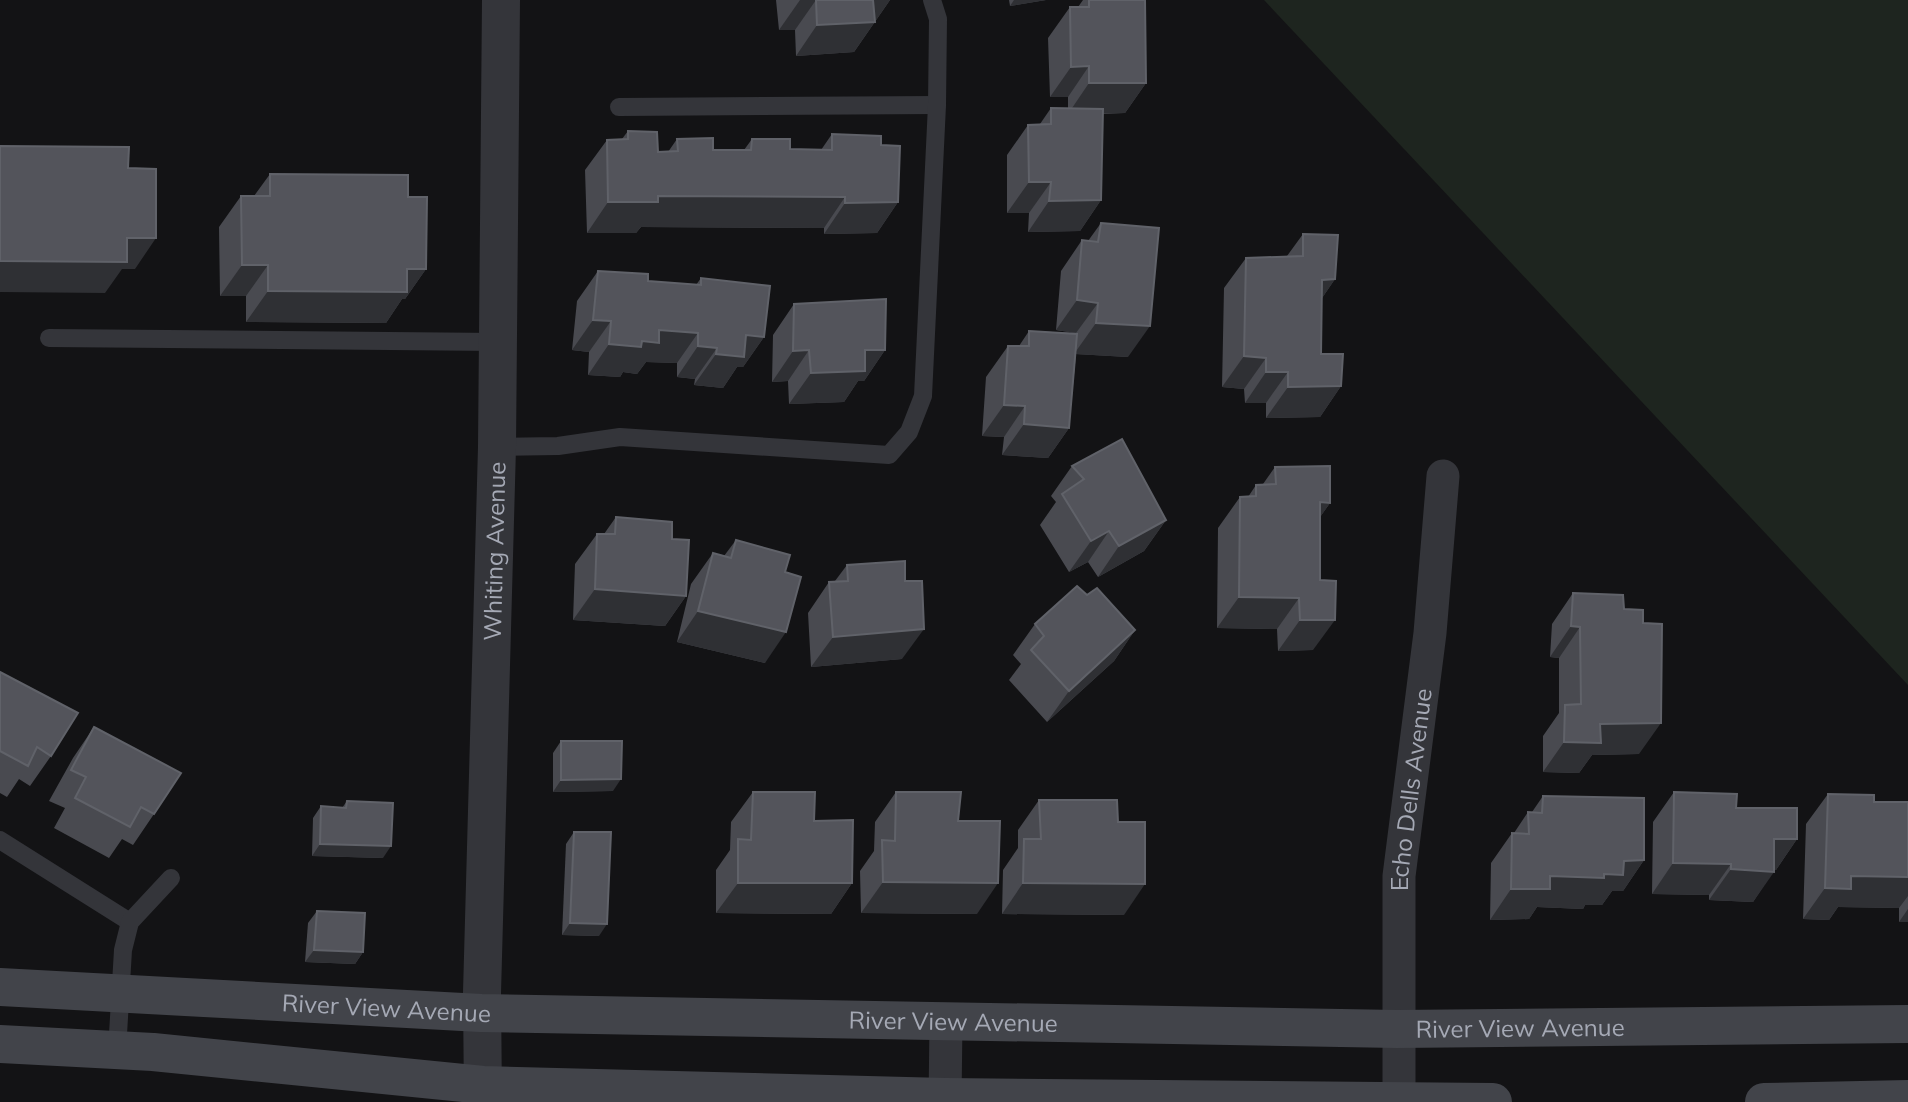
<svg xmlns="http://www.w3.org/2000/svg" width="1908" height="1102" font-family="Mulish,sans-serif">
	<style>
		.green { fill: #1e251f }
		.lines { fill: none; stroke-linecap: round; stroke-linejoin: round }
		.service { stroke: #34353a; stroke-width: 18 }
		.minor { stroke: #34353a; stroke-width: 33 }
		.tertiary { stroke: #34353a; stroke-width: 38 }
		.secondary { stroke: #42444a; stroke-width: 38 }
		.wall { fill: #494a50 }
		.shaded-wall { fill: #2f3034 }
		.building { fill: #53545b; stroke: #606269; stroke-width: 2 }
		.labels { text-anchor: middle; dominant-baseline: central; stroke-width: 5; stroke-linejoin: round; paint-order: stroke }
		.street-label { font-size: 24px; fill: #a5a9b5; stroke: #0e0e10 }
	</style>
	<rect width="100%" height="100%" fill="#131315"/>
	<polygon class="green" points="1264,0 1908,0 1908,685"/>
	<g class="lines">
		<g class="service">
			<polyline points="619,107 937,105"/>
			<polyline points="49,338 498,342"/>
			<polyline points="497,447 558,446 620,437 889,455 909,432 923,396 937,105 938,19 932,0"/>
			<polyline points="0,840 130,922"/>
			<polyline points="117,1051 123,950 130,922 171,878"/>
		</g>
		<g class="minor">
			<polyline points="945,1102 946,1022"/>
			<path id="s1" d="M1399,1102V876L1430,633L1443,476"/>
		</g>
		<path class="tertiary" id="s2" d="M483,1102L482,993L497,447L501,0"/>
		<g class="secondary">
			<path id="s3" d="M0,987L481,1013L1397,1029L1908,1024"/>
			<polyline points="0,1044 153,1052 483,1085 945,1097 1493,1102"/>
			<polyline points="1764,1102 1908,1099"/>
		</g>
	</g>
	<g class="wall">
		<polygon points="776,0 890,0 854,52 796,56 795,30 779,30"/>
		<polygon points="1009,0 1046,0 1010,6"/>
		<polygon points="1083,0 1145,0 1146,83 1125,113 1102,114 1101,200 1080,231 1028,232 1029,213 1007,213 1007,155 1028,125 1040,124 1051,108 1068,109 1068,97 1050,97 1048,38 1070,7 1078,7"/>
		<polygon points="628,131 658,152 668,152 677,139 713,150 744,150 752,139 790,149 821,150 832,134 881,145 898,202 877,233 824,234 824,228 641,227 636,233 587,233 585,170 607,140 622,139"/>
		<polygon points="270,174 408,197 426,269 405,299 402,299 386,323 246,322 246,296 220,296 219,227 241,196 254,196"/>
		<polygon points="1101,223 1128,357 1076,354 1069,428 1048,458 1002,455 1004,437 982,436 986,377 1008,346 1019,346 1029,331 1076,333 1056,330 1061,271 1082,240 1088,241"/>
		<polygon points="1303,234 1335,279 1322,298 1321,354 1341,386 1320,417 1266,418 1266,403 1245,403 1244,389 1222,387 1224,288 1246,258 1287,256"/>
		<polygon points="598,271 648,281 696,285 701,278 764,337 743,367 737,367 723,388 694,385 695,379 677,377 677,363 646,362 637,374 623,372 620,377 588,375 589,352 572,350 577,301"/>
		<polygon points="794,304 885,350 864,381 858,381 844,402 789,404 788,381 772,382 773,335"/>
		<polygon points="1072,466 1166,520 1144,551 1098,577 1088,562 1069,572 1040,525 1056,502 1051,496"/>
		<polygon points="1275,467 1330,503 1320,517 1313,650 1278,651 1277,629 1217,628 1218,528 1240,497 1248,497 1256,485 1263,484"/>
		<polygon points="616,517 672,539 686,596 665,626 573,620 575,564 597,534 604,534"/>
		<polygon points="736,540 785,572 765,663 677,642 691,584 713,553 724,556"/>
		<polygon points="847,565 905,581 902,659 811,667 808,613 829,582 835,581"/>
		<polygon points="1573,593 1624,609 1639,754 1592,755 1579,773 1543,772 1543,736 1559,713 1559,658 1550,657 1552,624"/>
		<polygon points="1087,595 1135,630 1114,661 1047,722 1009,680 1021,664 1013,655 1035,624"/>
		<polygon points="0,672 51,756 30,786 19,779 7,797 0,793"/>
		<polygon points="94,727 154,814 133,845 122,839 109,858 54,828 65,808 49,801 73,758"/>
		<polygon points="561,741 613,791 553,792 553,753"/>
		<polygon points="753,792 814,821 852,883 831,914 716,913 716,870 730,850 731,822"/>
		<polygon points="896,792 958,821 977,914 861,913 860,871 874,851 875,822"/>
		<polygon points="1674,792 1736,808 1797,839 1776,870 1774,870 1753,902 1709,900 1709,895 1652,894 1653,822"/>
		<polygon points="1828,794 1874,802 1908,802 1908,922 1899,922 1899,908 1838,907 1829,920 1803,919 1806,824"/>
		<polygon points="1543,796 1644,860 1623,891 1612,891 1602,905 1585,905 1583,909 1537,907 1529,919 1490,920 1491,863 1512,833 1514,833 1528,812 1532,812"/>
		<polygon points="1039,800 1124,915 1002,914 1003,870 1018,848 1018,830"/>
		<polygon points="347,801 383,858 312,856 313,818 321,806 342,808"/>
		<polygon points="574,832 599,936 562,935 566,844"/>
		<polygon points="317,911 363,952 355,964 305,962 308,923"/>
	</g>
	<g class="shaded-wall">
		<polygon points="800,0 816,0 795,30 779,30"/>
		<polygon points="872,0 890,0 854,52 796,56 817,25"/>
		<polygon points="1014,0 1046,0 1010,6"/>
		<polygon points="1089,66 1068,97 1050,97 1071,67"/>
		<polygon points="1089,83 1146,83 1125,113 1068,114"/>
		<polygon points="1029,182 1051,182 1029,213 1007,213"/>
		<polygon points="658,196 845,197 824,228 641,227 636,233 587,233 608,202"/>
		<polygon points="1101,200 1080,231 1028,232 1049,201"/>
		<polygon points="898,202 877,233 824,234 845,203"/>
		<polygon points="127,238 156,238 135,269 122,269 105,293 0,292 0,261"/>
		<polygon points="242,265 268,265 246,296 220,296"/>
		<polygon points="407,269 426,269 405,299 402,299 386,323 246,322 268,291"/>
		<polygon points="1335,279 1314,310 1322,280"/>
		<polygon points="1077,300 1098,303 1076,333 1056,330"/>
		<polygon points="593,320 611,321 589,352 572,350"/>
		<polygon points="1096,323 1150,326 1128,357 1074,354"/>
		<polygon points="659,330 698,333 677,363 646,362 637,374 623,372 620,377 588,375 609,344 642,341"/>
		<polygon points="746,335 764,337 743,367 737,367 723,388 694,385 716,354"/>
		<polygon points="698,346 717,348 695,379 677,377"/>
		<polygon points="809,350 788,381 772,382 793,351"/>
		<polygon points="865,350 885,350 864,381 858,381 844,402 789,404 811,373"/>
		<polygon points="1244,356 1266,358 1244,389 1222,387"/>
		<polygon points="1266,372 1288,372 1266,403 1245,403"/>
		<polygon points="1341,386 1320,417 1266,418 1288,387"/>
		<polygon points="1004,405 1025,406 1004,437 982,436"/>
		<polygon points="1024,424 1069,428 1048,458 1002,455"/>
		<polygon points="1320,502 1330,503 1309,533"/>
		<polygon points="1166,520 1144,551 1098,577 1119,546"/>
		<polygon points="1109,531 1088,562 1069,572 1091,541"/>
		<polygon points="595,589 686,596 665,626 573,620"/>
		<polygon points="1239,597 1299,598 1277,629 1217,628"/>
		<polygon points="698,611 786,632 765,663 677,642"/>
		<polygon points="1300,620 1335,620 1313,650 1278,651"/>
		<polygon points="1571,626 1580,627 1559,658 1550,657"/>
		<polygon points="924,629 902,659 811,667 833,637"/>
		<polygon points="1135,630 1114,661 1047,722 1069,691"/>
		<polygon points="1661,723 1639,754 1592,755 1579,773 1543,772 1564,742 1600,724"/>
		<polygon points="621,779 613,791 553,792 561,780"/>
		<polygon points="1774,839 1797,839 1776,870 1752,870"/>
		<polygon points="320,844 391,846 383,858 312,856"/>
		<polygon points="1644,860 1623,891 1612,891 1602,905 1585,905 1583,909 1537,907 1529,919 1490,920 1511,889 1550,876 1604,874 1624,861"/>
		<polygon points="1673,863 1731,864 1709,895 1652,894"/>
		<polygon points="1731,869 1774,872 1753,902 1709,900"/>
		<polygon points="1851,876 1908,877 1908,896 1899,908 1838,907 1829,920 1803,919 1825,888"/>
		<polygon points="883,882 998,883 977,914 861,913"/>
		<polygon points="738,883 852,883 831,914 716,913"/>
		<polygon points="1023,883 1145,884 1124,915 1002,914"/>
		<polygon points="1908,909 1908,922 1899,922"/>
		<polygon points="570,923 607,924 599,936 562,935"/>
		<polygon points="314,950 363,952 355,964 305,962"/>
	</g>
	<g class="building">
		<polygon points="816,0 873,0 875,22 817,25"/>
		<polygon points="1089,0 1145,0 1146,83 1089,83 1089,66 1071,67 1070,7 1089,7"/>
		<polygon points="1051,108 1103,109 1101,200 1049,201 1051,182 1029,182 1028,125 1051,124"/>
		<polygon points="628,131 657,132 658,152 678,151 677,139 713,138 713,150 751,150 752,139 790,139 790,149 832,150 832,134 881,136 881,145 900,146 898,202 845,203 845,197 658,196 658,202 608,202 607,140 628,139"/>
		<polygon points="0,146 129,147 128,168 156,169 156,238 127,238 127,262 0,261"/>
		<polygon points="270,174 408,175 408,197 427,197 426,269 407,269 407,292 268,291 268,265 242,265 241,196 270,196"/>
		<polygon points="1101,223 1159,228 1150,326 1096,323 1098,303 1077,300 1082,240 1098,242"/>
		<polygon points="1303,234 1338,235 1335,279 1322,280 1321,354 1343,354 1341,386 1288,387 1288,372 1266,372 1266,358 1244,356 1246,258 1303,256"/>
		<polygon points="598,271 648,274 648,281 701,285 701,278 770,286 764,337 746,335 744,357 716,354 717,348 698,346 698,333 659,330 659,343 642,341 641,347 609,344 611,321 593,320"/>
		<polygon points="886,299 885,350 865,350 865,371 811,373 809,350 793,351 794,304"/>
		<polygon points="1029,331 1077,334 1069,428 1024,424 1025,406 1004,405 1008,346 1029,346"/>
		<polygon points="1122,439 1166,520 1119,546 1109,531 1091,541 1062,494 1084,479 1072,466"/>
		<polygon points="1330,466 1330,503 1320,502 1320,580 1336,581 1335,620 1300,620 1299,598 1239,597 1240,497 1256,496 1256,485 1276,484 1275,467"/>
		<polygon points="616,517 672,522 672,539 689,540 686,596 595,589 597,534 615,534"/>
		<polygon points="736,540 790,555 785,572 801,577 786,632 698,611 713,553 731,558"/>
		<polygon points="905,561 905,581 922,581 924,629 833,637 829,582 848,581 847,565"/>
		<polygon points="1077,586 1087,595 1097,588 1135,630 1069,691 1031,650 1044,636 1035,624"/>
		<polygon points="1573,593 1623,595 1624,609 1643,610 1643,623 1662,624 1661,723 1600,724 1601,743 1564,742 1565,705 1581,704 1580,627 1571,626"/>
		<polygon points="0,672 78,713 51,756 37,747 28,766 0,751"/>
		<polygon points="94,727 181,773 154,814 141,807 130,827 75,798 86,777 71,770"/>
		<polygon points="561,741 622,741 621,779 561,780"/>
		<polygon points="753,792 815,792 814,821 853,820 852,883 738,883 738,839 751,840"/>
		<polygon points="896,792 961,792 958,821 1000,821 998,883 883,882 882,840 895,841"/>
		<polygon points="1674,792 1737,794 1736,808 1797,808 1797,839 1774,839 1774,872 1731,869 1731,864 1673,863"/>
		<polygon points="1828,794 1874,795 1874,802 1908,802 1908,877 1851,876 1851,889 1825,888"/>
		<polygon points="1543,796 1644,798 1644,860 1624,861 1623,875 1604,874 1604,878 1550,876 1550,889 1511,889 1512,833 1529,834 1528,812 1542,813"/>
		<polygon points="1039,800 1117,800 1118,822 1145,822 1145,884 1023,883 1024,839 1041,839"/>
		<polygon points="347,801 393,803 391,846 320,844 321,806 346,808"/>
		<polygon points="574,832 611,832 607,924 570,923"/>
		<polygon points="317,911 365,913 363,952 314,950"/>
	</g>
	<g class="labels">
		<g class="street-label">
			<text stroke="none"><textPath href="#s2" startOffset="551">Whiting Avenue</textPath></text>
			<text stroke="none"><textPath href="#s1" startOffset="313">Echo Dells Avenue</textPath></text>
			<text stroke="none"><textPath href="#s3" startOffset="387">River View Avenue</textPath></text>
			<text stroke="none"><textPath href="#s3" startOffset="954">River View Avenue</textPath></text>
			<text stroke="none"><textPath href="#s3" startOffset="1521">River View Avenue</textPath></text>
		</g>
	</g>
</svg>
